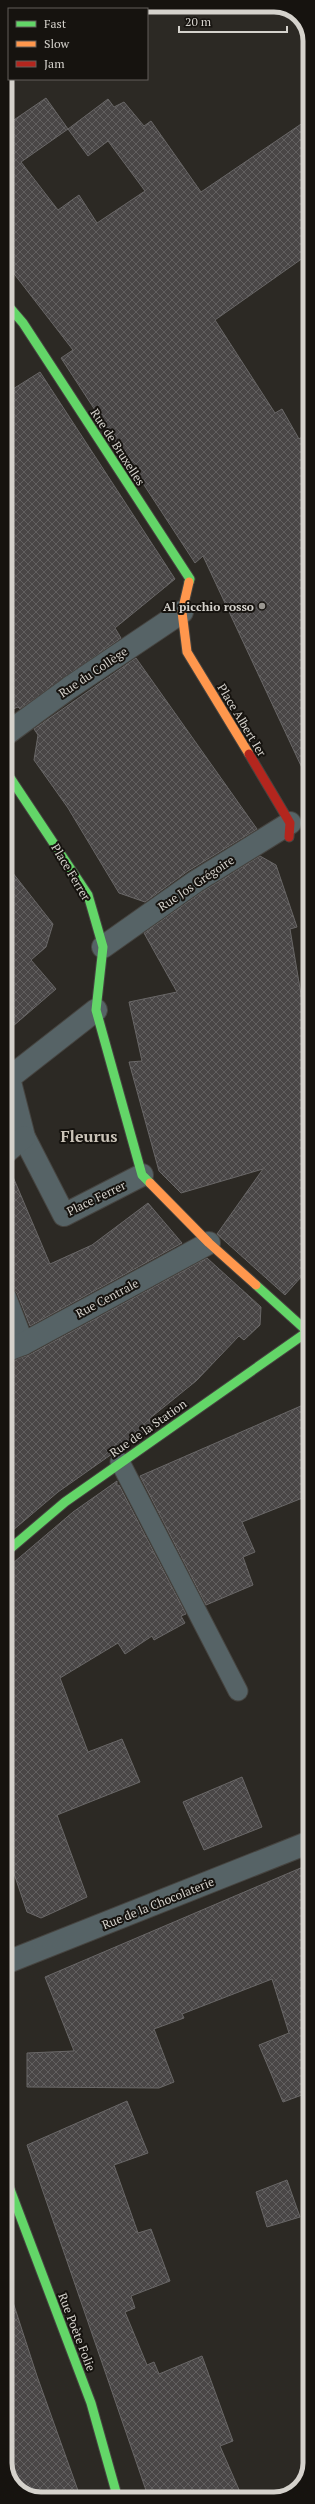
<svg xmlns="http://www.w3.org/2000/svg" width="315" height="2504" font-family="'PT Serif',serif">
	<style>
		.building { fill: url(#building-cross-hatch); stroke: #696767 }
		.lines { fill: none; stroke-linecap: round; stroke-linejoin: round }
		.lane-casing { stroke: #464440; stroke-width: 21 }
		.street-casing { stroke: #464440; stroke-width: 24 }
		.fast-casing { stroke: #464440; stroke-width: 11 }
		.slow-casing { stroke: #464440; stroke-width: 11 }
		.jam-casing { stroke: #464440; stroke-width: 11 }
		.lane { stroke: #566366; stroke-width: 19 }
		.street { stroke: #566366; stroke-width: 22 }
		.fast { stroke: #63d668; stroke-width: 9 }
		.slow { stroke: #ff974d; stroke-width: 9 }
		.jam { stroke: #b3261e; stroke-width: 9 }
		.poi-dot { fill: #9a9791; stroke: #16130f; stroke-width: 1.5 }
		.labels { text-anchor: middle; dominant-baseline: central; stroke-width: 4; stroke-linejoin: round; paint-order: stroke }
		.street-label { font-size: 12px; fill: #d5d2cc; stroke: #16130f }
		.poi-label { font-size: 12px; font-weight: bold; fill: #d5d2cc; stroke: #16130f; text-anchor: end }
		.district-label { font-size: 16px; font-weight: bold; fill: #cac3b8; stroke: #16130f }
		.rim { fill: none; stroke: #d5d2cc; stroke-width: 5 }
	</style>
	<defs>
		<pattern id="building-cross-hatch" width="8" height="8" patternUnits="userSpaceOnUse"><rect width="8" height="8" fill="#494646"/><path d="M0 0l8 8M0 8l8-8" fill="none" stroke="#626060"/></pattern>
	</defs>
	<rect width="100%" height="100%" fill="#2c2924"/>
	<g class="building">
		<polygon points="46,98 68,129 21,162 58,210 79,195 97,223 145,191 108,141 88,156 68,129 108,99 114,107 124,102 144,126 151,121 201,192 310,118 310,253 215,320 275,413 282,409 299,439 310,432 310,785 203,556 195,563 61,358 73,350 5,262 5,126"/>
		<polygon points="40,372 175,579 115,628 121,638 20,709 18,707 5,712 5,394"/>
		<polygon points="136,658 257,829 188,871 145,902 119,893 68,808 34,760 38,735 34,729"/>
		<polygon points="260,856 276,865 297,927 290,929 310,1048 310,1267 285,1295 217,1234 263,1169 181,1193 159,1171 129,1062 142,1061 129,1002 177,992 144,933 202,892"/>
		<polygon points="5,863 53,924 46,947 31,960 56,989 5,1033"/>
		<polygon points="5,1165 8,1165 50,1264 92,1245 148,1203 182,1243 30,1326 17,1293 10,1286 5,1273"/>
		<polygon points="207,1258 261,1307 260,1325 244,1340 239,1336 196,1381 149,1419 153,1425 58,1492 5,1537 5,1363 29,1355"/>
		<polygon points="310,1402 310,1495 242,1522 255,1552 243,1557 253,1585 206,1605 140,1476"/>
		<polygon points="117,1481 117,1486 119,1485 186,1614 181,1616 185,1623 154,1640 152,1636 125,1654 118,1643 60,1678 88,1752 122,1739 140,1782 57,1815 87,1897 41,1918 27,1912 5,1847 5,1565 13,1563 73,1512"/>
		<polygon points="242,1777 262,1827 204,1850 183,1802"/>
		<polygon points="310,1864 310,2092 283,2102 259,2045 289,2033 272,1979 182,2014 184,2018 154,2029 174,2082 159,2088 27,2087 27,2053 74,2051 45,1977"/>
		<polygon points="127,2101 148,2153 114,2165 138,2233 151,2229 170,2281 131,2296 135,2308 125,2312 147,2365 154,2362 159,2374 202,2356 233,2441 220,2446 243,2499 149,2499 27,2145"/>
		<polygon points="287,2180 300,2217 267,2227 256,2192"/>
		<polygon points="11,2296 37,2376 81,2499 37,2499 15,2488 6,2468 5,2297"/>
	</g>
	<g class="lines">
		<g class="lane-casing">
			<polyline id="lane" points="120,1462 238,1691"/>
		</g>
		<g class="street-casing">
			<g id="street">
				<polyline points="5,735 69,688 182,612"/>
				<polyline points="103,947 195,882 290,823"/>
				<polyline points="96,1010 9,1078 24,1137 64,1215 142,1175"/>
				<polyline points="5,1153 24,1137"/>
				<polyline points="5,1297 23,1344"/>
				<polyline points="5,1351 23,1344 209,1243"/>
				<polyline points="5,1963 310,1842"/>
			</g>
		</g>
		<g class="fast-casing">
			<g id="fast">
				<polyline points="5,302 23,323 190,579 189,582"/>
				<polyline points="5,770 88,895 103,947 96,1010 142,1175 150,1183"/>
				<polyline points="256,1285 308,1332"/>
				<polyline points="5,1553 65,1502 310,1330"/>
				<polyline points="5,2176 91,2403 118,2499"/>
			</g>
		</g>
		<g class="slow-casing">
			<g id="slow">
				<polyline points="189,582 182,612 187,652 249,754"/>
				<polyline points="150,1183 209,1243 256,1285"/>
			</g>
		</g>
		<g class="jam-casing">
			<polyline id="jam" points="249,754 290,823 289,837"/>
		</g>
		<use href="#lane" class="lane"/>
		<use href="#street" class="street"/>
		<use href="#fast" class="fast"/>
		<use href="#slow" class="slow"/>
		<use href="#jam" class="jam"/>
	</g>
	<circle class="poi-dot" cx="262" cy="606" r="4"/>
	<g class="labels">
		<g class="street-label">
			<text transform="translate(118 447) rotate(57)">Rue de Bruxelles</text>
			<text transform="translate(93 672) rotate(-34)">Rue du Collège</text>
			<text transform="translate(242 720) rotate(59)">Place Albert Ier</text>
			<text transform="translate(71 872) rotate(59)">Place Ferrer</text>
			<text transform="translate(196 883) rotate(-34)">Rue Jos Grégoire</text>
			<text transform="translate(96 1198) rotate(-26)">Place Ferrer</text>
			<text transform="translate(107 1298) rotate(-28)">Rue Centrale</text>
			<text transform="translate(148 1428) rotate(-35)">Rue de la Station</text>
			<text transform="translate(158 1903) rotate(-22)">Rue de la Chocolaterie</text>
			<text transform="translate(77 2332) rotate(69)">Rue Poète Folie</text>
		</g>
		<g class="poi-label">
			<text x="254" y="606">Al picchio rosso</text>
		</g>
		<g class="district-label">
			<text x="89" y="1136">Fleurus</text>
		</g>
	</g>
	<path d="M0 0H315V2504H0ZM41 12H274A29 29 0 0 1 303 41V2463A29 29 0 0 1 274 2492H41A29 29 0 0 1 12 2463V41A29 29 0 0 1 41 12Z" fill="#16130f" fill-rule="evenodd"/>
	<path class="rim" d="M41 12H274A29 29 0 0 1 303 41V2463A29 29 0 0 1 274 2492H41A29 29 0 0 1 12 2463V41A29 29 0 0 1 41 12Z"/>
	<rect x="8" y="8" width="140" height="72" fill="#16130f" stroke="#625f5b"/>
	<rect x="16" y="21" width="20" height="6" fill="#63d668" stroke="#625f5b"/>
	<text x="44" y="28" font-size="12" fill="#d5d2cc">Fast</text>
	<rect x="16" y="41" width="20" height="6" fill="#ff974d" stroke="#625f5b"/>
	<text x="44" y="48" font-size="12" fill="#d5d2cc">Slow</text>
	<rect x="16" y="61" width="20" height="6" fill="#b3261e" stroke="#625f5b"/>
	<text x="44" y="68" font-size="12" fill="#d5d2cc">Jam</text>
	<path d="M179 26v6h108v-6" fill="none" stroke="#d5d2cc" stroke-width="2"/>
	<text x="185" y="26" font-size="12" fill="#d5d2cc" stroke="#16130f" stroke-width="3" paint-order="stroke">20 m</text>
</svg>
